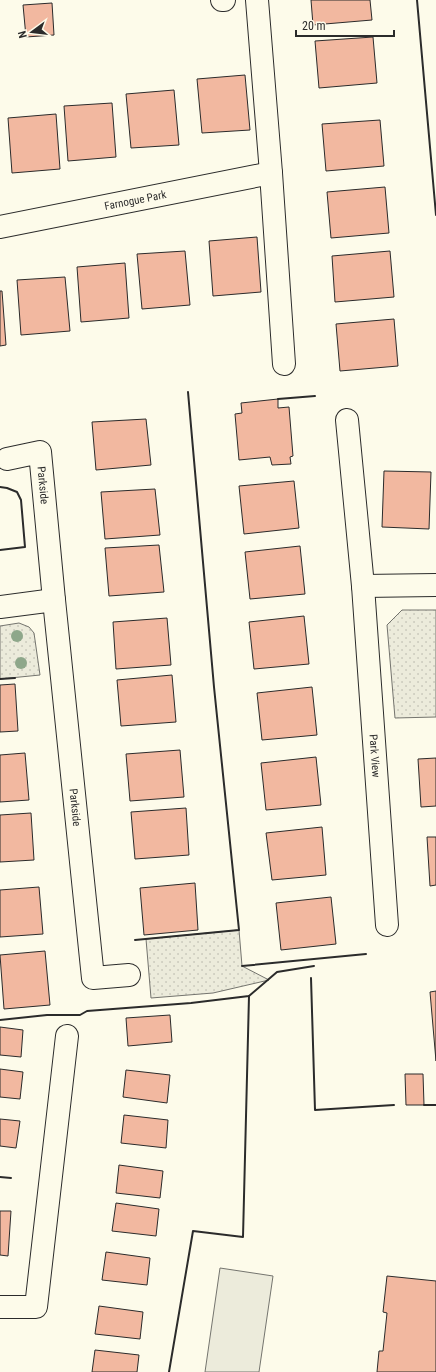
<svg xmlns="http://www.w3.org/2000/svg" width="436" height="1372" font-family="'Roboto Condensed',sans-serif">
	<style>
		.grass { fill: url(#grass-dots); stroke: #74746e }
		.pitch { fill: #ecebdb; stroke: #74746e }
		.building { fill: #f2b8a0; stroke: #2b2b2b }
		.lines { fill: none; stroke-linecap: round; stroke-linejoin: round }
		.minor-casing { stroke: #2b2b2b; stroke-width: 24 }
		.minor { stroke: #fdfbea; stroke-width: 22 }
		.wall { stroke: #2b2b2b; stroke-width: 2 }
		.tree { fill: #8ea78a }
		.labels { text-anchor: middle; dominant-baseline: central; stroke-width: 3; stroke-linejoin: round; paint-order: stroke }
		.street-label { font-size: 11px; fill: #2b2b2b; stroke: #fdfbea }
	</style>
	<defs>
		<pattern id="grass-dots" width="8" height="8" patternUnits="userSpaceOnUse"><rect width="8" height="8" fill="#ecebdb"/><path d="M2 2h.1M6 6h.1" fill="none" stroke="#cbcabc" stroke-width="1.8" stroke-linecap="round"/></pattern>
	</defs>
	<rect width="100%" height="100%" fill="#fdfbea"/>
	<g class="grass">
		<polygon points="402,610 436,610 436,717 395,718 387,625"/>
		<polygon points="19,623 29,627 34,633 40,675 0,679 0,626"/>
		<polygon points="239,930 242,966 269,980 213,993 151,998 146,939"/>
	</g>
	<polygon class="pitch" points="220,1268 273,1276 259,1372 205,1372"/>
	<g class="building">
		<polygon points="311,0 370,0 372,20 313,25"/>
		<polygon points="52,3 54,35 26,37 23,5"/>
		<polygon points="373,37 377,83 319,88 315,41"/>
		<polygon points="245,75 250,130 202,133 197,79"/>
		<polygon points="174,90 179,145 131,148 126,94"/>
		<polygon points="112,103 116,157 68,161 64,106"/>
		<polygon points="56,114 60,169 12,173 8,118"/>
		<polygon points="380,120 384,166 326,171 322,124"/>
		<polygon points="385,187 389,233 331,238 327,192"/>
		<polygon points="257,237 261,292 213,296 209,241"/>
		<polygon points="185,251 190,305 142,309 137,254"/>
		<polygon points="390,251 394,297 335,302 332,256"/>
		<polygon points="125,263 129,318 81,322 77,267"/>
		<polygon points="65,277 70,331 21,335 17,280"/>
		<polygon points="0,291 2,291 6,345 0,346"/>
		<polygon points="394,319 398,366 340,371 336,324"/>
		<polygon points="278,399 278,408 289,407 293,456 290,457 291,464 272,465 270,457 239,460 235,414 242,413 241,403"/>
		<polygon points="146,419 151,465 96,470 92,422"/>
		<polygon points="384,471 431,472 429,529 382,527"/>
		<polygon points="294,481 299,528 244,534 239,486"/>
		<polygon points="155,489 160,535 105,539 101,492"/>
		<polygon points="159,545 164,592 109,596 105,548"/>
		<polygon points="300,546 305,594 250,599 245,552"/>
		<polygon points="304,616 309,664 254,669 249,622"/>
		<polygon points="167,618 171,665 116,669 113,622"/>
		<polygon points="172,675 176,722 121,726 117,680"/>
		<polygon points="15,684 18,731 0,732 0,685"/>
		<polygon points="312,687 317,735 262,740 257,693"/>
		<polygon points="180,750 184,797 130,801 126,754"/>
		<polygon points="25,753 29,800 0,802 0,755"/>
		<polygon points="316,757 321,805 266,810 261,763"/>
		<polygon points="436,758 436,806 421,807 418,759"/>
		<polygon points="186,808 189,855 135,859 131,812"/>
		<polygon points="31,813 34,860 0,862 0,815"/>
		<polygon points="322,827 326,875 272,880 266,833"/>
		<polygon points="427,837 436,837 436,885 430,886"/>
		<polygon points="195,883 198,930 144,935 140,888"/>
		<polygon points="39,887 43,934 0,937 0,890"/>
		<polygon points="331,897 336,944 281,950 276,903"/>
		<polygon points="45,951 50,1005 4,1009 0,955"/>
		<polygon points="436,991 436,1061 430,992"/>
		<polygon points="170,1015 172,1042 128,1046 126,1018"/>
		<polygon points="0,1027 23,1030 21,1057 0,1055"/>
		<polygon points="0,1069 23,1072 20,1099 0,1097"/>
		<polygon points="126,1070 170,1075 167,1103 123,1097"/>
		<polygon points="405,1074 423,1074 424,1105 406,1105"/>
		<polygon points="124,1115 168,1120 166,1148 121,1143"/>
		<polygon points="0,1119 20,1121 16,1148 0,1146"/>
		<polygon points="119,1165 163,1171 160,1198 116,1193"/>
		<polygon points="116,1203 159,1209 156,1236 112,1231"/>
		<polygon points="0,1211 11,1211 8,1256 0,1255"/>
		<polygon points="106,1252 150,1258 147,1285 102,1280"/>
		<polygon points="387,1276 436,1281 436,1372 377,1372 379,1351 383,1351 387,1313 383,1312"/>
		<polygon points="99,1306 143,1312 140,1339 95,1334"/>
		<polygon points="95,1350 139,1355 137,1372 92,1372"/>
	</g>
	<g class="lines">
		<g class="minor-casing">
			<g id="minor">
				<polyline points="222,0 224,0"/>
				<polyline points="257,0 271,173 284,364"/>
				<path id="s1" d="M0,227L271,173"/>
				<path id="s2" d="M347,420L363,586L387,925"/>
				<path id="s3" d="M7,459L40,452L54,600"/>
				<polyline points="363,586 436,585"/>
				<path id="s4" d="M0,607L54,600L93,978L129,975"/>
				<polyline points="0,1307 36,1307 67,1036"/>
			</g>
		</g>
		<use href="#minor" class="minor"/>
		<g class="wall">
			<polyline points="417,0 436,215"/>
			<polyline points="278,399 315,396"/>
			<polyline points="0,487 7,488 17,492 21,500 25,547 0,550"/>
			<polyline points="0,679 15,678"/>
			<polyline points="135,940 239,930 214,687 188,392"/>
			<polyline points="242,966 366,954"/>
			<polyline points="311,978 315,1110 394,1105"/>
			<polyline points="0,1020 47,1015 80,1015 87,1011 191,1003 249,996 277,972 314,966"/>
			<polyline points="424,1105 436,1105"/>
			<polyline points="0,1177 11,1178"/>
			<polyline points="169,1372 193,1231 243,1237 249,996"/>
		</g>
	</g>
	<g class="tree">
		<circle cx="17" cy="636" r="6"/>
		<circle cx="21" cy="663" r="6"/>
	</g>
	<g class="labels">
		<g class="street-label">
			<text stroke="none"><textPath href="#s1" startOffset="138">Farnogue Park</textPath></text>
			<text stroke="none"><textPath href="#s3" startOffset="67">Parkside</textPath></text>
			<text stroke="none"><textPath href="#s2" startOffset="337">Park View</textPath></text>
			<text stroke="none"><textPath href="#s4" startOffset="263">Parkside</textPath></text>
		</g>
	</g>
	<g transform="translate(32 32) rotate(255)" stroke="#fdfbea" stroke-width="3" paint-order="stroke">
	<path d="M0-3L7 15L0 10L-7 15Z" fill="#2b2b2b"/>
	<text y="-6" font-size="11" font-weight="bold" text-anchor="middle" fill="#2b2b2b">N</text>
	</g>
	<path d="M296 30v6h98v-6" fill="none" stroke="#2b2b2b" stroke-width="2"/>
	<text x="302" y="30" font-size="12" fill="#2b2b2b" stroke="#fdfbea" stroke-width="3" paint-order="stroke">20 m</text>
</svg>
